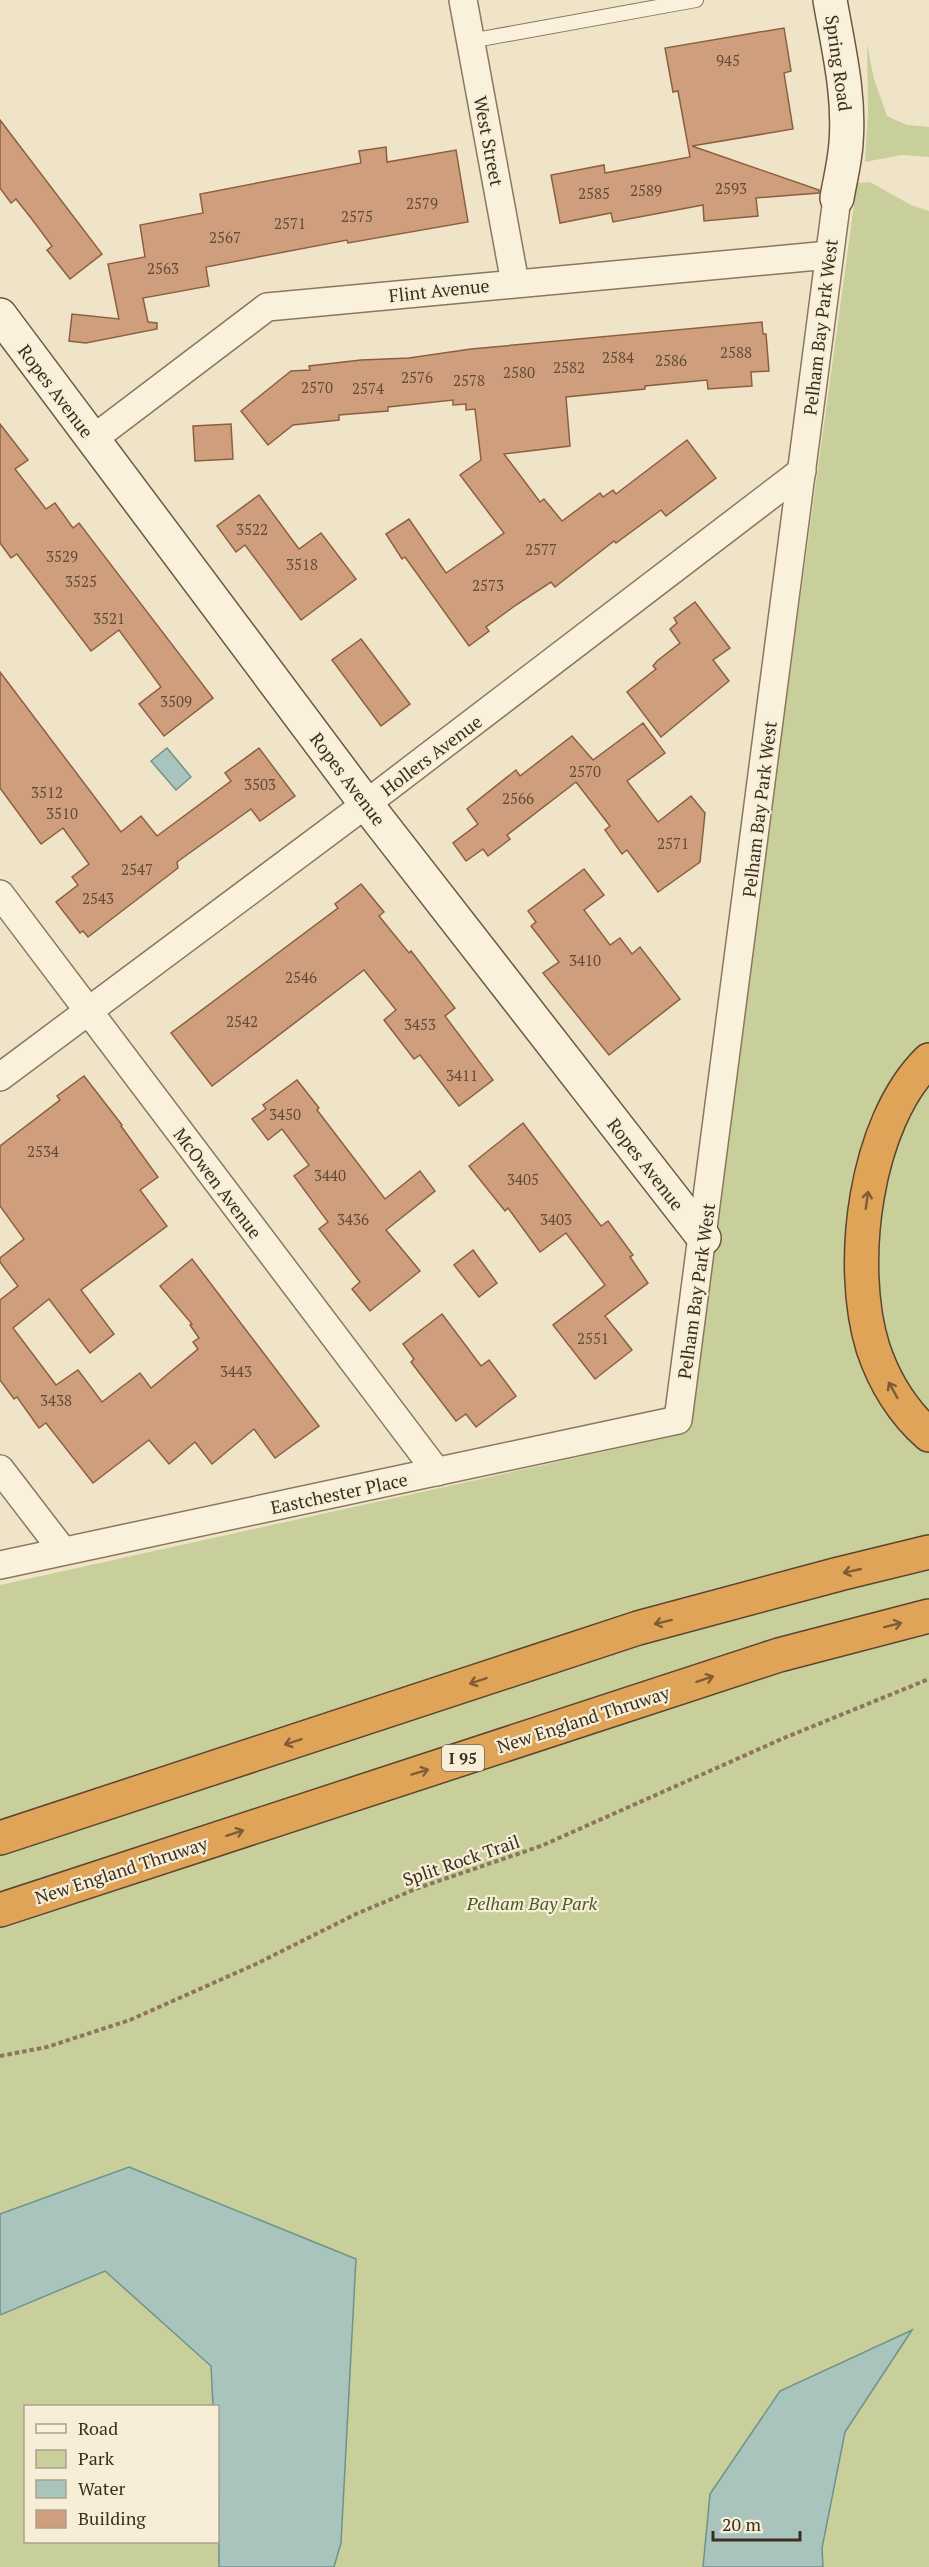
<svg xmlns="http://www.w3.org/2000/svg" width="929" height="2567" font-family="'PT Serif',serif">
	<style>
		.green { fill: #c9cf9b; fill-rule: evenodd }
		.water { fill: #a9c4bc; stroke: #6f938a; stroke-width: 1.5 }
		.building { fill: #cf9f7d; stroke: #8d5f41; stroke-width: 1.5 }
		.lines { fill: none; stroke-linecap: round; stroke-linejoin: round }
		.lane-casing { stroke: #8d765c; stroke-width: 16 }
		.street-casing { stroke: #8d765c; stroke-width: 30 }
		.secondary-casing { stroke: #6f573f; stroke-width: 36 }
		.highway-casing { stroke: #5b4430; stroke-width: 36 }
		.path { stroke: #8d765c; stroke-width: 4; stroke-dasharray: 4.5 3; stroke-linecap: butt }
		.lane { stroke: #faf1dc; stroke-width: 14 }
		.street { stroke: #faf1dc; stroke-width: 27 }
		.secondary { stroke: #faf1dc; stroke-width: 33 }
		.highway { stroke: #e0a458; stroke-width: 33 }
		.oneway { stroke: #7e5d36 }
		.labels { text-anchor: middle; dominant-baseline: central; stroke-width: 4.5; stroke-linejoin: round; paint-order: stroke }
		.number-label { font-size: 15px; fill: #624a37 }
		.shield { fill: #f7eed8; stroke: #756857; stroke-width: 1.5 }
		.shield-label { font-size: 16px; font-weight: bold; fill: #3d2e20 }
		.street-label { font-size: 18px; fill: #3d2e20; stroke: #f7eed8 }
		.park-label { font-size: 18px; font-style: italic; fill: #4d5a26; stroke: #f7eed8 }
	</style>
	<rect width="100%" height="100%" fill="#f0e4c8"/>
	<g class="green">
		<polygon points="867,44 874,79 887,116 907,125 929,127 929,157 902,155 865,162 868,111"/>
		<path d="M870,182L911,205L929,211V2567H0V1585L675,1436L687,1425L857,183ZM26,2406H218V2542H26Z"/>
	</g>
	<g class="water">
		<polygon points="167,748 191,777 176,790 151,761"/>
		<polygon points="129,2167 356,2259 341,2543 334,2567 219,2567 218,2406 213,2406 211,2366 105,2271 0,2315 0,2214"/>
		<polygon points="912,2330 845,2432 822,2548 823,2567 703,2567 710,2494 780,2391"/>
	</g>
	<g class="building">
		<polygon points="784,28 791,71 784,73 793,129 692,146 819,190 819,193 756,198 758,216 704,221 703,205 613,222 611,213 560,223 551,175 604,165 605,173 690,157 678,91 673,92 665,48"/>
		<polygon points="0,120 102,254 70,279 47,250 52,246 31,218 16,199 11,203 0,188"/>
		<polygon points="386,147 387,162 456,150 468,222 348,243 347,240 206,267 209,286 143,298 148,322 157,323 157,329 86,343 69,341 72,314 119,319 108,264 145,257 140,225 203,213 200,194 361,163 359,151"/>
		<polygon points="762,322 763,334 766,334 769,371 751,372 752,386 708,389 707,380 645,386 645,389 566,397 570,446 504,454 540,502 544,499 562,521 600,493 603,497 613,490 616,494 687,440 716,478 666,516 661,510 616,543 614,541 555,587 551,582 516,605 486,627 489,631 469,646 405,557 402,559 386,534 409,519 446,573 504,533 460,475 481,460 475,409 466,410 466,404 453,405 453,400 388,407 388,411 339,415 339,420 293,425 268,445 241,411 291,371 310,370 309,366 361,360 409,358 471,349"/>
		<polygon points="0,424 28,460 15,469 46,509 55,503 73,528 79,523 213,698 164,736 139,704 161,687 119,630 91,651 17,554 11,558 0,543"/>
		<polygon points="231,424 233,459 195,461 193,426"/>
		<polygon points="259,495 299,549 321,533 356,579 301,620 245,545 236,552 217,526"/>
		<polygon points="695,602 730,648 713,660 729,681 661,737 627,692 656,669 653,666 657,661 680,643 670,629 677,623 674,618"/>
		<polygon points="361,639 410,704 381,726 332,660"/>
		<polygon points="0,672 121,832 141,816 157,836 231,781 225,773 259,748 295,796 260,821 251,809 177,862 178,868 88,937 83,931 80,933 56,902 78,885 72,877 89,864 63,828 41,844 0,788"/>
		<polygon points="643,723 665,753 627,781 658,822 691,796 705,813 700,862 658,892 627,850 622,854 605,830 610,826 576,782 507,835 510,839 488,856 483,849 466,861 453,843 478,824 467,809 516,770 520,776 572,736 593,760"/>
		<polygon points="584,869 604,895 584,910 610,945 620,938 632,954 640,947 680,999 609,1055 543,973 559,962 531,926 536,922 528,911"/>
		<polygon points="361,884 384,912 379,916 409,953 411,951 455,1008 445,1016 493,1080 459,1106 420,1055 414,1059 384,1020 396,1010 364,970 212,1086 171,1033 338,908 335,904"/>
		<polygon points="84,1076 122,1125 121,1126 158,1177 140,1190 167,1226 81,1290 114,1334 90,1353 49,1299 13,1328 56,1385 78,1370 102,1402 140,1373 151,1388 198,1349 193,1342 199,1338 190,1325 192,1324 160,1286 192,1259 319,1426 275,1458 254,1429 212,1464 195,1442 169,1464 149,1440 93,1483 46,1423 39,1428 17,1397 14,1399 0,1380 0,1300 18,1286 0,1262 0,1258 24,1239 0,1206 0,1146 60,1100 57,1096"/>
		<polygon points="297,1080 319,1108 317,1110 385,1199 420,1171 435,1191 386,1230 420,1271 370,1311 352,1289 360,1282 319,1229 328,1222 294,1176 309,1165 282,1129 268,1140 252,1119 266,1109 263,1105"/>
		<polygon points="523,1123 601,1226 608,1221 633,1255 630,1257 648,1283 605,1316 632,1350 595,1379 553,1325 605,1285 566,1233 540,1252 508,1208 505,1211 469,1166"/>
		<polygon points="473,1250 497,1283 479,1297 454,1265"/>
		<polygon points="442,1314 481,1366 489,1360 516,1396 476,1427 466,1414 456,1421 411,1362 414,1359 403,1344"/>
	</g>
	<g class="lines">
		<g class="lane-casing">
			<polyline id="lane" points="470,41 696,0"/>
		</g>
		<g class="street-casing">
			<g id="street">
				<polyline points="463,0 515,283"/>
				<polyline points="93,439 267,307 829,255"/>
				<polyline points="0,894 437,1472"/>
				<polyline points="0,1077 366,804 802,471"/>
				<polyline points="0,1469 63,1551"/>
				<polyline points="0,1565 678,1420 837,198"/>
			</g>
		</g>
		<g class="secondary-casing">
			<g id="secondary">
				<path d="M830,0C838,47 850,94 846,143C845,161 840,180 837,198"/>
				<polyline points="0,315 366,804 704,1238"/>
			</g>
		</g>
		<g class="highway-casing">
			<g id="highway">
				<path d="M929,1060C865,1122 847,1265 873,1348C884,1381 903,1412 929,1435"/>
				<polyline points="0,1838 638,1628 839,1574 929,1552"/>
				<polyline points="0,1910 779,1655 929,1616"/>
			</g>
		</g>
		<polyline class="path" points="0,2056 47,2047 130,2020 256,1964 356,1914 418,1888 541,1846 784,1738 929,1679"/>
		<use href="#lane" class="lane"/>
		<use href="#street" class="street"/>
		<use href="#secondary" class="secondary"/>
		<use href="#highway" class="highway"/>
	</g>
	<defs><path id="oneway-shaft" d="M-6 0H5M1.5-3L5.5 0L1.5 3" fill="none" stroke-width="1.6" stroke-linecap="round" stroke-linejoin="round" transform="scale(1.5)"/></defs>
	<g class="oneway">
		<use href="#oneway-shaft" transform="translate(867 1200) rotate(-82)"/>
		<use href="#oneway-shaft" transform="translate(893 1390) rotate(-119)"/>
		<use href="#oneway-shaft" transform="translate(852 1571) rotate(167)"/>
		<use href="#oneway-shaft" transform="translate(663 1622) rotate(166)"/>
		<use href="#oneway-shaft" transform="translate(893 1625) rotate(-14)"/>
		<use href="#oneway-shaft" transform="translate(705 1679) rotate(-18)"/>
		<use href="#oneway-shaft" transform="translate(478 1681) rotate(161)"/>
		<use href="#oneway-shaft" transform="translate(293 1742) rotate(162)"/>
		<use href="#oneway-shaft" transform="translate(420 1772) rotate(-17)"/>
		<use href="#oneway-shaft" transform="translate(235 1833) rotate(-18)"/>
	</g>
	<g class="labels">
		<g class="number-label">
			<text x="728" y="60">945</text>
			<text x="731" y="188">2593</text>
			<text x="646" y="190">2589</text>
			<text x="594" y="193">2585</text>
			<text x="422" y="203">2579</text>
			<text x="357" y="216">2575</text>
			<text x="290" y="223">2571</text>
			<text x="225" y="237">2567</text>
			<text x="163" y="268">2563</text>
			<text x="736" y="352">2588</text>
			<text x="618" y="357">2584</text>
			<text x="671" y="360">2586</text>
			<text x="569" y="367">2582</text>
			<text x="519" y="372">2580</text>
			<text x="417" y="377">2576</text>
			<text x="469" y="380">2578</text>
			<text x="317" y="387">2570</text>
			<text x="368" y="388">2574</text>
			<text x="252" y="529">3522</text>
			<text x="541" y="549">2577</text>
			<text x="62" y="556">3529</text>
			<text x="302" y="564">3518</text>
			<text x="81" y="581">3525</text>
			<text x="488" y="585">2573</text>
			<text x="109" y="618">3521</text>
			<text x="176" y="701">3509</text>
			<text x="585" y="771">2570</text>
			<text x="260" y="784">3503</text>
			<text x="47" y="792">3512</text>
			<text x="518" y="798">2566</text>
			<text x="62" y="813">3510</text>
			<text x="673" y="843">2571</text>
			<text x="137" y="869">2547</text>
			<text x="98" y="898">2543</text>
			<text x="585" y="960">3410</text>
			<text x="301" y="977">2546</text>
			<text x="242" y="1021">2542</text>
			<text x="420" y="1024">3453</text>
			<text x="462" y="1075">3411</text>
			<text x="285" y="1114">3450</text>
			<text x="43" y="1151">2534</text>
			<text x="330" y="1175">3440</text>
			<text x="523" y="1179">3405</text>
			<text x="353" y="1219">3436</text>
			<text x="556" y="1219">3403</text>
			<text x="593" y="1338">2551</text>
			<text x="236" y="1371">3443</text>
			<text x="56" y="1400">3438</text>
		</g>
		<rect class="shield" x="442" y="1745" width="42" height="26" rx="4.5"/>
		<g class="shield-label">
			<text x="463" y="1758">I 95</text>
		</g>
		<g class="street-label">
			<text transform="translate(839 63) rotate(82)">Spring Road</text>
			<text transform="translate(489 141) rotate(79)">West Street</text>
			<text transform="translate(439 290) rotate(-6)">Flint Avenue</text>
			<text transform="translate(820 327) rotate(-83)">Pelham Bay Park West</text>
			<text transform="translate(56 391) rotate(53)">Ropes Avenue</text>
			<text transform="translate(431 755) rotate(-37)">Hollers Avenue</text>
			<text transform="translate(348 779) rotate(53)">Ropes Avenue</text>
			<text transform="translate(759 809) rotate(-83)">Pelham Bay Park West</text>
			<text transform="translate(646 1164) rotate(52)">Ropes Avenue</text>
			<text transform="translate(218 1183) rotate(53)">McOwen Avenue</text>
			<text transform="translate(696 1291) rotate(-82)">Pelham Bay Park West</text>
			<text transform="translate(339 1493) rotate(-12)">Eastchester Place</text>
			<text transform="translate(583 1719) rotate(-18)">New England Thruway</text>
			<text transform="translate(461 1860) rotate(-19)">Split Rock Trail</text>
			<text transform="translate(121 1870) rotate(-18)">New England Thruway</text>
		</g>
		<g class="park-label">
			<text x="532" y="1903">Pelham Bay Park</text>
		</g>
	</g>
	<rect x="24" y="2405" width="195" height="138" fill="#f7eed8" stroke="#ada18e" stroke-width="1.5"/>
	<rect x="36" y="2424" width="30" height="9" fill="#faf1dc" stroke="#ada18e" stroke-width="1.5"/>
	<text x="78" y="2435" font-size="18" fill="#3d2e20">Road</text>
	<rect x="36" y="2450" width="30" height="18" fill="#c9cf9b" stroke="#ada18e" stroke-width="1.5"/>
	<text x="78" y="2465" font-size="18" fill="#3d2e20">Park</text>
	<rect x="36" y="2480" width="30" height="18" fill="#a9c4bc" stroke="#ada18e" stroke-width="1.5"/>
	<text x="78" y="2495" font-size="18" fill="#3d2e20">Water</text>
	<rect x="36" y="2510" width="30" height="18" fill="#cf9f7d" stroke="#ada18e" stroke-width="1.5"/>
	<text x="78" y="2525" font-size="18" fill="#3d2e20">Building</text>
	<path d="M713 2531v9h87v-9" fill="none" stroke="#3d2e20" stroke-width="3"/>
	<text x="722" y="2531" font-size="18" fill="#3d2e20" stroke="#f7eed8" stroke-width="4.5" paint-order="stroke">20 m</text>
</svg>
